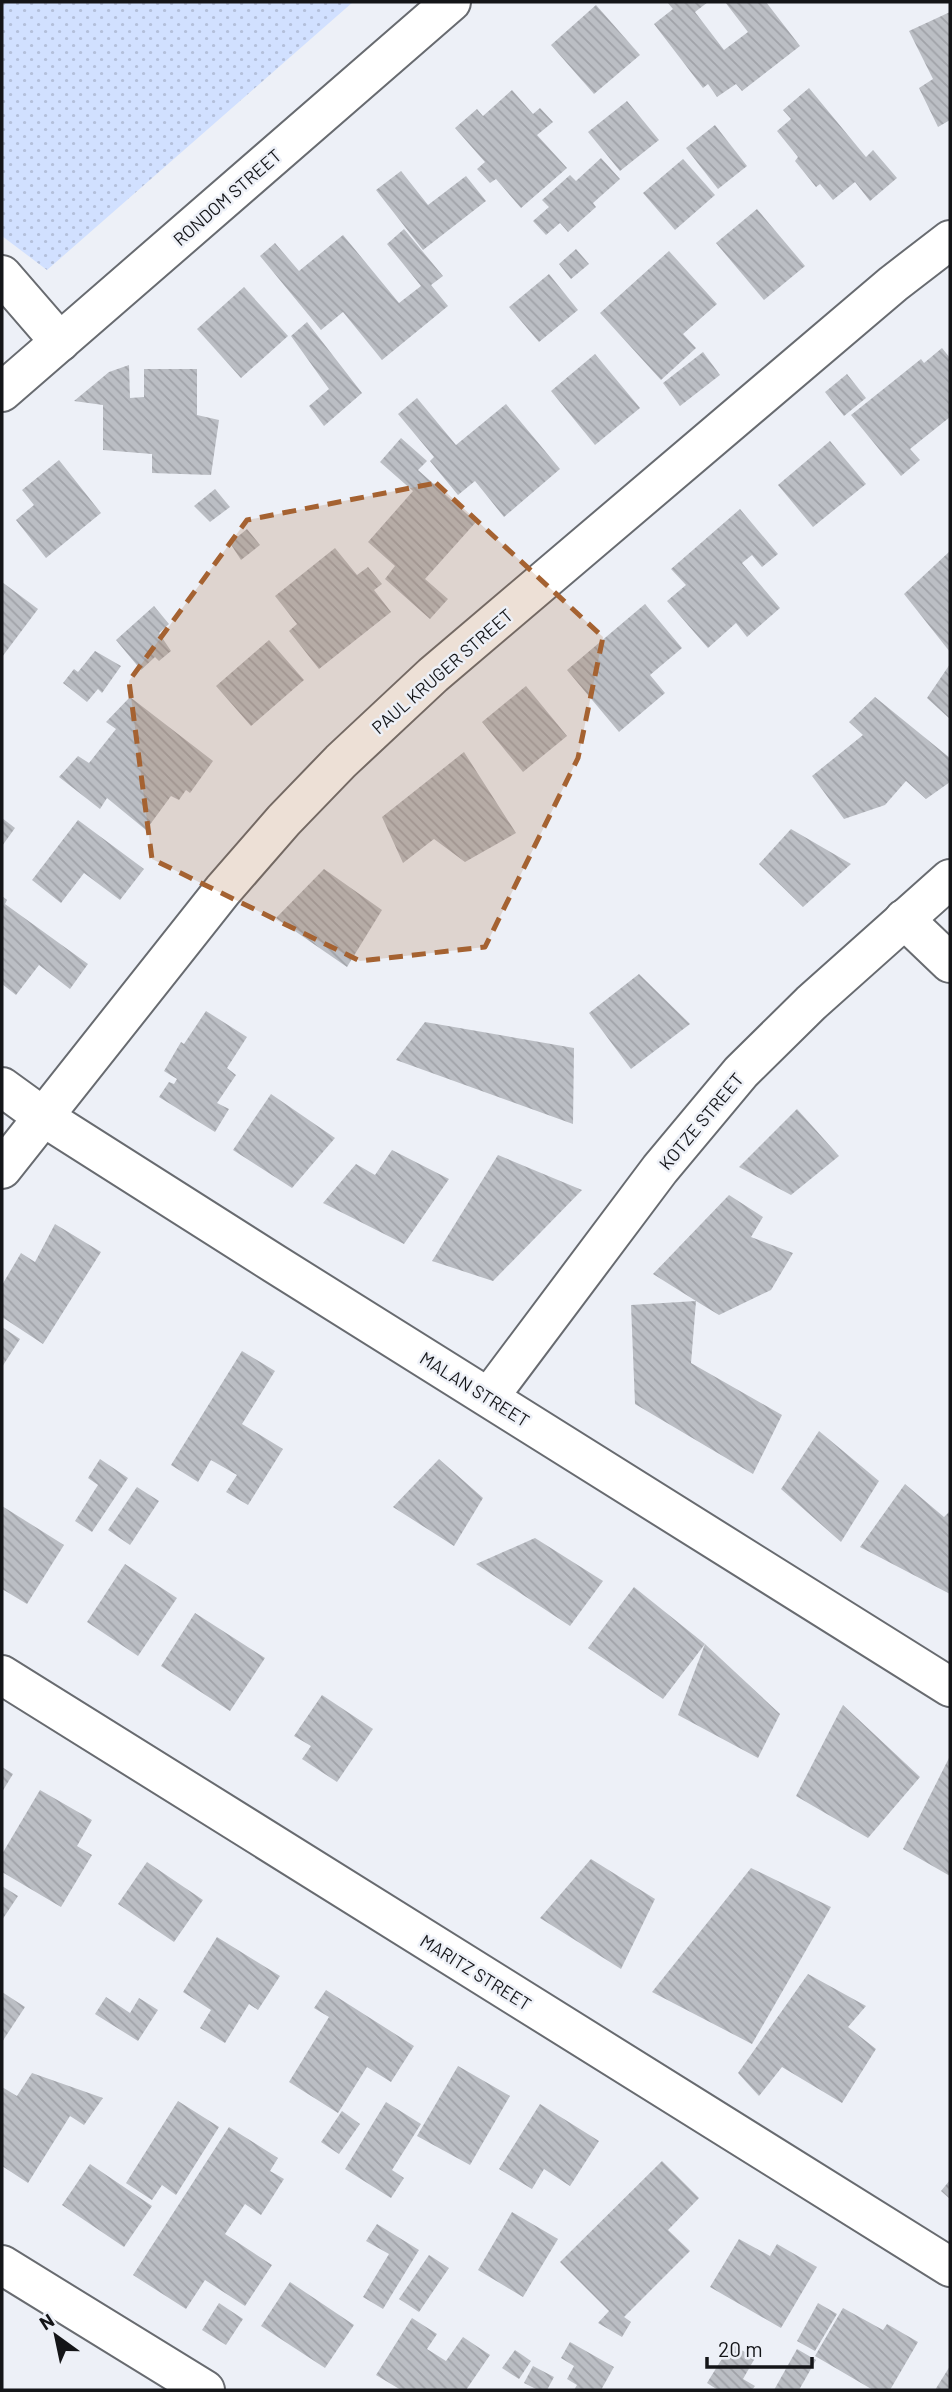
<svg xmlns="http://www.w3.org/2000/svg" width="952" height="2392" font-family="Barlow,sans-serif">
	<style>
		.park { fill: url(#park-dots) }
		.building { fill: url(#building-back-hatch) }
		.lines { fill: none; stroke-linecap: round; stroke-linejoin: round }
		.street-casing { stroke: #686b70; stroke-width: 42 }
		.secondary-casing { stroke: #686b70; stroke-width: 42 }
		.street { stroke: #fff; stroke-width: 38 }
		.secondary { stroke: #fff; stroke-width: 38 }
		.marked { fill: #a56231; fill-opacity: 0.2; stroke: #a56231; stroke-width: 5; stroke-dasharray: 14 9; stroke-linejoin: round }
		.labels { text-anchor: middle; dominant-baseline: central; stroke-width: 5; stroke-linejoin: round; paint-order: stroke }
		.street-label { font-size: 18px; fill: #141518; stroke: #edf0f7 }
	</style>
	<defs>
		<pattern id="park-dots" width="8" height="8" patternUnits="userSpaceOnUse" patternTransform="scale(1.75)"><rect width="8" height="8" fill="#d1e0ff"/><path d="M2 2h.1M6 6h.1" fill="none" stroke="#b3bfda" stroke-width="1.8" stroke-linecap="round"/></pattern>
		<pattern id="building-back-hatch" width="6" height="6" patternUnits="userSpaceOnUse" patternTransform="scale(1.75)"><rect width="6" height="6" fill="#bbbec4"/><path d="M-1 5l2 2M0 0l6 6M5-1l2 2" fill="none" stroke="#a0a2a8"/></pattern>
	</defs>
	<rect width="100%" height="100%" fill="#edf0f7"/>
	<polygon class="park" points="2,2 353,2 47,270 2,236"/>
	<g class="building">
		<polygon points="667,2 708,2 695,12 724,50 748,32 725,2 766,2 800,46 742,91 736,84 717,97 708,84 703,88 654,24 673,9"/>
		<polygon points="596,5 640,55 594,94 551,45"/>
		<polygon points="950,12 950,120 938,127 919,88 933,79 909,31"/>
		<polygon points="809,88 866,157 873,150 897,178 870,201 855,182 833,200 820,184 816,187 795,161 798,157 777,131 791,119 783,110"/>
		<polygon points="512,90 533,114 540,108 553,122 537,135 567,168 521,208 496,179 490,183 477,169 485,162 455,128 477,109 483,116"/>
		<polygon points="627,101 659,140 620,171 588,132"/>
		<polygon points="715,125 747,166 718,189 686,148"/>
		<polygon points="601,158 620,179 593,203 596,207 568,232 560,223 546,235 533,221 549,207 542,200 570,175 576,181"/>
		<polygon points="683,159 715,195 675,230 643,193"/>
		<polygon points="401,171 428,205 466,176 486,201 423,250 376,190"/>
		<polygon points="757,209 805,266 764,300 716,243"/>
		<polygon points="404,229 443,276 431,285 448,306 382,360 343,312 321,330 260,256 275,243 299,271 343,235 399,303 421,286 387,244"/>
		<polygon points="576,249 589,264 571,279 559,264"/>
		<polygon points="669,251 717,304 683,334 696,348 661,380 600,313"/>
		<polygon points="549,274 578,310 539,342 509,307"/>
		<polygon points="244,287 288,336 241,378 197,329"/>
		<polygon points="307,322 362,393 324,426 309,406 329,389 291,336"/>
		<polygon points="942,348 950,358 950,417 910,449 920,460 901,476 851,415 921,359 924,363"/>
		<polygon points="703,352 720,375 680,406 663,383"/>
		<polygon points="595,354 640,408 595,445 551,391"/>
		<polygon points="129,365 130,398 144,397 144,369 197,369 197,415 219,420 211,475 152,473 152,454 103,450 103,405 74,401 109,372"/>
		<polygon points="847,374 866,398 844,416 825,392"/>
		<polygon points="417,398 456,445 506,404 560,469 504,517 475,481 458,495 430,461 434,457 398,414"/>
		<polygon points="401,438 427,461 418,470 476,522 425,579 448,599 430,619 385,579 395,566 368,542 413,491 380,462"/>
		<polygon points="830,441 866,484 813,527 778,485"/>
		<polygon points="59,460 101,513 46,558 16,520 34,505 22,490"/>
		<polygon points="215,489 230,507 210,522 194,506"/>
		<polygon points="740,509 778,554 762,567 752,555 742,563 780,608 747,637 736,623 708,648 667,601 686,585 671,569"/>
		<polygon points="247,529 260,545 241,560 230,543"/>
		<polygon points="335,548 357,575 368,567 382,584 374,590 391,612 319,669 289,631 297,624 275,596"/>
		<polygon points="950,551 950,652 904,594"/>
		<polygon points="2,582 38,609 2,657"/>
		<polygon points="645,604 682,648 650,675 665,693 619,732 567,670"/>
		<polygon points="154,606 169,624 159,633 171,651 159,661 155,657 141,670 116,640"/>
		<polygon points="269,640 304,680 251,726 216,686"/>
		<polygon points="95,651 121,666 102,693 98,689 87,702 63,683 74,669 78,672"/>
		<polygon points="950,664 950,719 927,698"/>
		<polygon points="526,686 567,736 523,772 482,722"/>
		<polygon points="130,697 213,761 190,793 186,790 179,800 171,796 146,830 107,798 100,809 59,777 78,756 89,763 116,729 106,722"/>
		<polygon points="875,697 950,758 950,782 926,799 906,781 885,805 844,819 812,776 863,735 849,722"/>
		<polygon points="464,752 516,833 465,862 434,839 403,863 382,817"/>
		<polygon points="2,818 15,828 2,846"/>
		<polygon points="78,820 144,869 120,900 84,873 61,903 32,880"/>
		<polygon points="791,829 851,864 803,907 759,864"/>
		<polygon points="324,869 382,910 347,967 276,918"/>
		<polygon points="2,896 7,900 5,904 88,964 70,989 39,965 16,995 2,984"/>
		<polygon points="639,974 690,1024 631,1069 589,1013"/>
		<polygon points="206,1011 247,1037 227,1068 236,1075 217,1103 229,1109 215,1132 159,1097 169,1082 174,1084 177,1079 164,1071 181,1042 184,1044"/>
		<polygon points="425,1022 574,1048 573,1124 396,1060"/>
		<polygon points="271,1094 335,1138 292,1188 233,1150"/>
		<polygon points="797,1109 839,1156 791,1195 739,1167"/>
		<polygon points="392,1150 449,1179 404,1244 323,1203 356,1164 375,1175"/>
		<polygon points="498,1155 582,1190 493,1281 432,1261"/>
		<polygon points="729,1195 763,1217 751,1237 793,1253 771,1290 719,1315 696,1301 691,1363 782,1415 753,1474 635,1404 631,1305 696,1301 653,1274"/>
		<polygon points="55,1224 101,1252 43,1344 2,1317 2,1285 21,1253 35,1262"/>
		<polygon points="2,1327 20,1339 2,1367"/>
		<polygon points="242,1351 275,1371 242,1424 283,1449 248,1505 226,1492 237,1475 211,1460 198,1482 171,1465"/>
		<polygon points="819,1431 879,1481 841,1542 781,1489"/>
		<polygon points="100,1459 128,1478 92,1532 75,1521 98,1485 88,1478"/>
		<polygon points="439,1459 483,1498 454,1546 393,1507"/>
		<polygon points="905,1484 944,1517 950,1511 950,1594 860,1547"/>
		<polygon points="137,1487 159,1501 130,1545 108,1530"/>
		<polygon points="2,1506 64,1545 27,1604 2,1589"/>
		<polygon points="535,1538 603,1581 570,1626 476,1564"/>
		<polygon points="125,1564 177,1598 138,1656 87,1622"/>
		<polygon points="634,1587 705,1644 663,1699 588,1648"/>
		<polygon points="195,1613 265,1658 230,1711 161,1666"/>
		<polygon points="705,1644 780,1714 758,1758 678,1715"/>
		<polygon points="322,1695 373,1729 337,1782 302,1759 311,1746 294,1736"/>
		<polygon points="843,1705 920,1777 868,1838 796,1796"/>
		<polygon points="950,1756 950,1876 903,1849"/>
		<polygon points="2,1767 13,1774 2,1792"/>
		<polygon points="40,1790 92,1820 77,1846 92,1855 61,1907 2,1872 2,1854"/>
		<polygon points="591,1859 655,1899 621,1969 540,1918"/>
		<polygon points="147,1862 203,1900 174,1942 118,1904"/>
		<polygon points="751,1868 831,1907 752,2044 652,1992"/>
		<polygon points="2,1886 18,1896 2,1920"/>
		<polygon points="217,1937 280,1976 258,2010 249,2004 225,2043 200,2028 211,2010 183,1992"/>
		<polygon points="808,1974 866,2006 848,2027 876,2049 842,2103 782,2067 759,2096 738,2073"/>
		<polygon points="326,1990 414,2046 391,2082 367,2067 338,2113 289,2082 329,2017 314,2008"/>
		<polygon points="2,1992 25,2007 2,2042"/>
		<polygon points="106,1997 130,2013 139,1998 158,2010 138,2041 95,2014"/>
		<polygon points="458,2066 510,2096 470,2165 417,2136"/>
		<polygon points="32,2073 103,2098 84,2125 70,2116 28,2183 2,2166 2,2087 17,2096"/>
		<polygon points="178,2101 219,2127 176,2195 162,2185 152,2200 126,2183"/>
		<polygon points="386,2102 421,2124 392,2170 404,2178 391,2198 345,2169"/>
		<polygon points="540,2104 599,2141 570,2186 544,2169 532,2189 499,2169"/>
		<polygon points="342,2111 360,2124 339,2154 321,2142"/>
		<polygon points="229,2127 278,2158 270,2171 284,2179 261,2215 245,2204 225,2234 272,2265 245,2306 205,2280 186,2309 133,2275"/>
		<polygon points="662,2161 699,2198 668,2230 690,2251 624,2317 631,2322 622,2337 598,2323 609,2311 560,2262"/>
		<polygon points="90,2164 152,2206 124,2247 62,2205"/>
		<polygon points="950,2180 950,2199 941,2191"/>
		<polygon points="512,2212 558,2239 523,2297 478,2270"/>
		<polygon points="377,2224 419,2250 383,2309 363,2297 389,2254 366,2241"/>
		<polygon points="739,2239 770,2256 777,2244 817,2267 781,2328 710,2287"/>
		<polygon points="429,2255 449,2268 419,2312 399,2299"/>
		<polygon points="290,2282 354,2325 325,2368 261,2326"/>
		<polygon points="219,2303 243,2319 226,2345 202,2330"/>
		<polygon points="818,2303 837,2314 815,2351 797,2341"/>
		<polygon points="843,2308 883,2330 887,2324 918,2342 890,2390 873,2390 815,2356"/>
		<polygon points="412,2318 437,2334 427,2349 446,2361 463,2337 490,2355 466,2390 401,2390 376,2375"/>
		<polygon points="570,2342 614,2367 601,2390 574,2390 577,2385 567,2379 574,2366 561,2358"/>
		<polygon points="731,2344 755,2358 743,2379 755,2386 752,2390 718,2390 707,2383"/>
		<polygon points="797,2349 816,2360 799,2390 774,2390"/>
		<polygon points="515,2350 531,2361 519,2379 502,2368"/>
		<polygon points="533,2366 554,2377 547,2390 538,2390 524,2383"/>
		<polygon points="950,2366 950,2390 935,2390"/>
	</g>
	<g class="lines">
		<g class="street-casing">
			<g id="street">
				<polyline points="2,275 60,342"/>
				<polyline points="904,919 950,963"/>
				<polyline points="2,1087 42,1116 275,1264 950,1687"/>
				<polyline points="2,1169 223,890 284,820 341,761 433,675 893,284 950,240"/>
				<polyline points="489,1397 660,1169 741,1072 811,1003 950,879"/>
				<polyline points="2,1675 950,2267"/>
				<polyline points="2,2265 205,2390"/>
			</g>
		</g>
		<g class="secondary-casing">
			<polyline id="secondary" points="2,392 451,2"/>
		</g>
		<use href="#street" class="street"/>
		<use href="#secondary" class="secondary"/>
	</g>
	<path class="marked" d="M436,483L603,637L578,758L485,947L360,961L152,859L129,681L247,520Z"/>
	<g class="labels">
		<g class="street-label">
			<text transform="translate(227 197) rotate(-41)">RONDOM STREET</text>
			<text transform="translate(442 671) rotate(-41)">PAUL KRUGER STREET</text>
			<text transform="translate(701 1121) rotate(-50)">KOTZE STREET</text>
			<text transform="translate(475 1389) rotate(32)">MALAN STREET</text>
			<text transform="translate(476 1972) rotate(32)">MARITZ STREET</text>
		</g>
	</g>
	<rect width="952" height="2392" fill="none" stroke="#141518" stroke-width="7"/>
	<g transform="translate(56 2336) rotate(327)" stroke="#edf0f7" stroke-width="5" paint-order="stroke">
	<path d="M0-5L12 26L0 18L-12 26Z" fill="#141518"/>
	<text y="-10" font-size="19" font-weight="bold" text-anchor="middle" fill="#141518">N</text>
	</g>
	<path d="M707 2357v10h105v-10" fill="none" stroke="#141518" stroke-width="3.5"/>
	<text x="718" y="2357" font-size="21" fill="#141518" stroke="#edf0f7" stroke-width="5" paint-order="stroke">20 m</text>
</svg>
